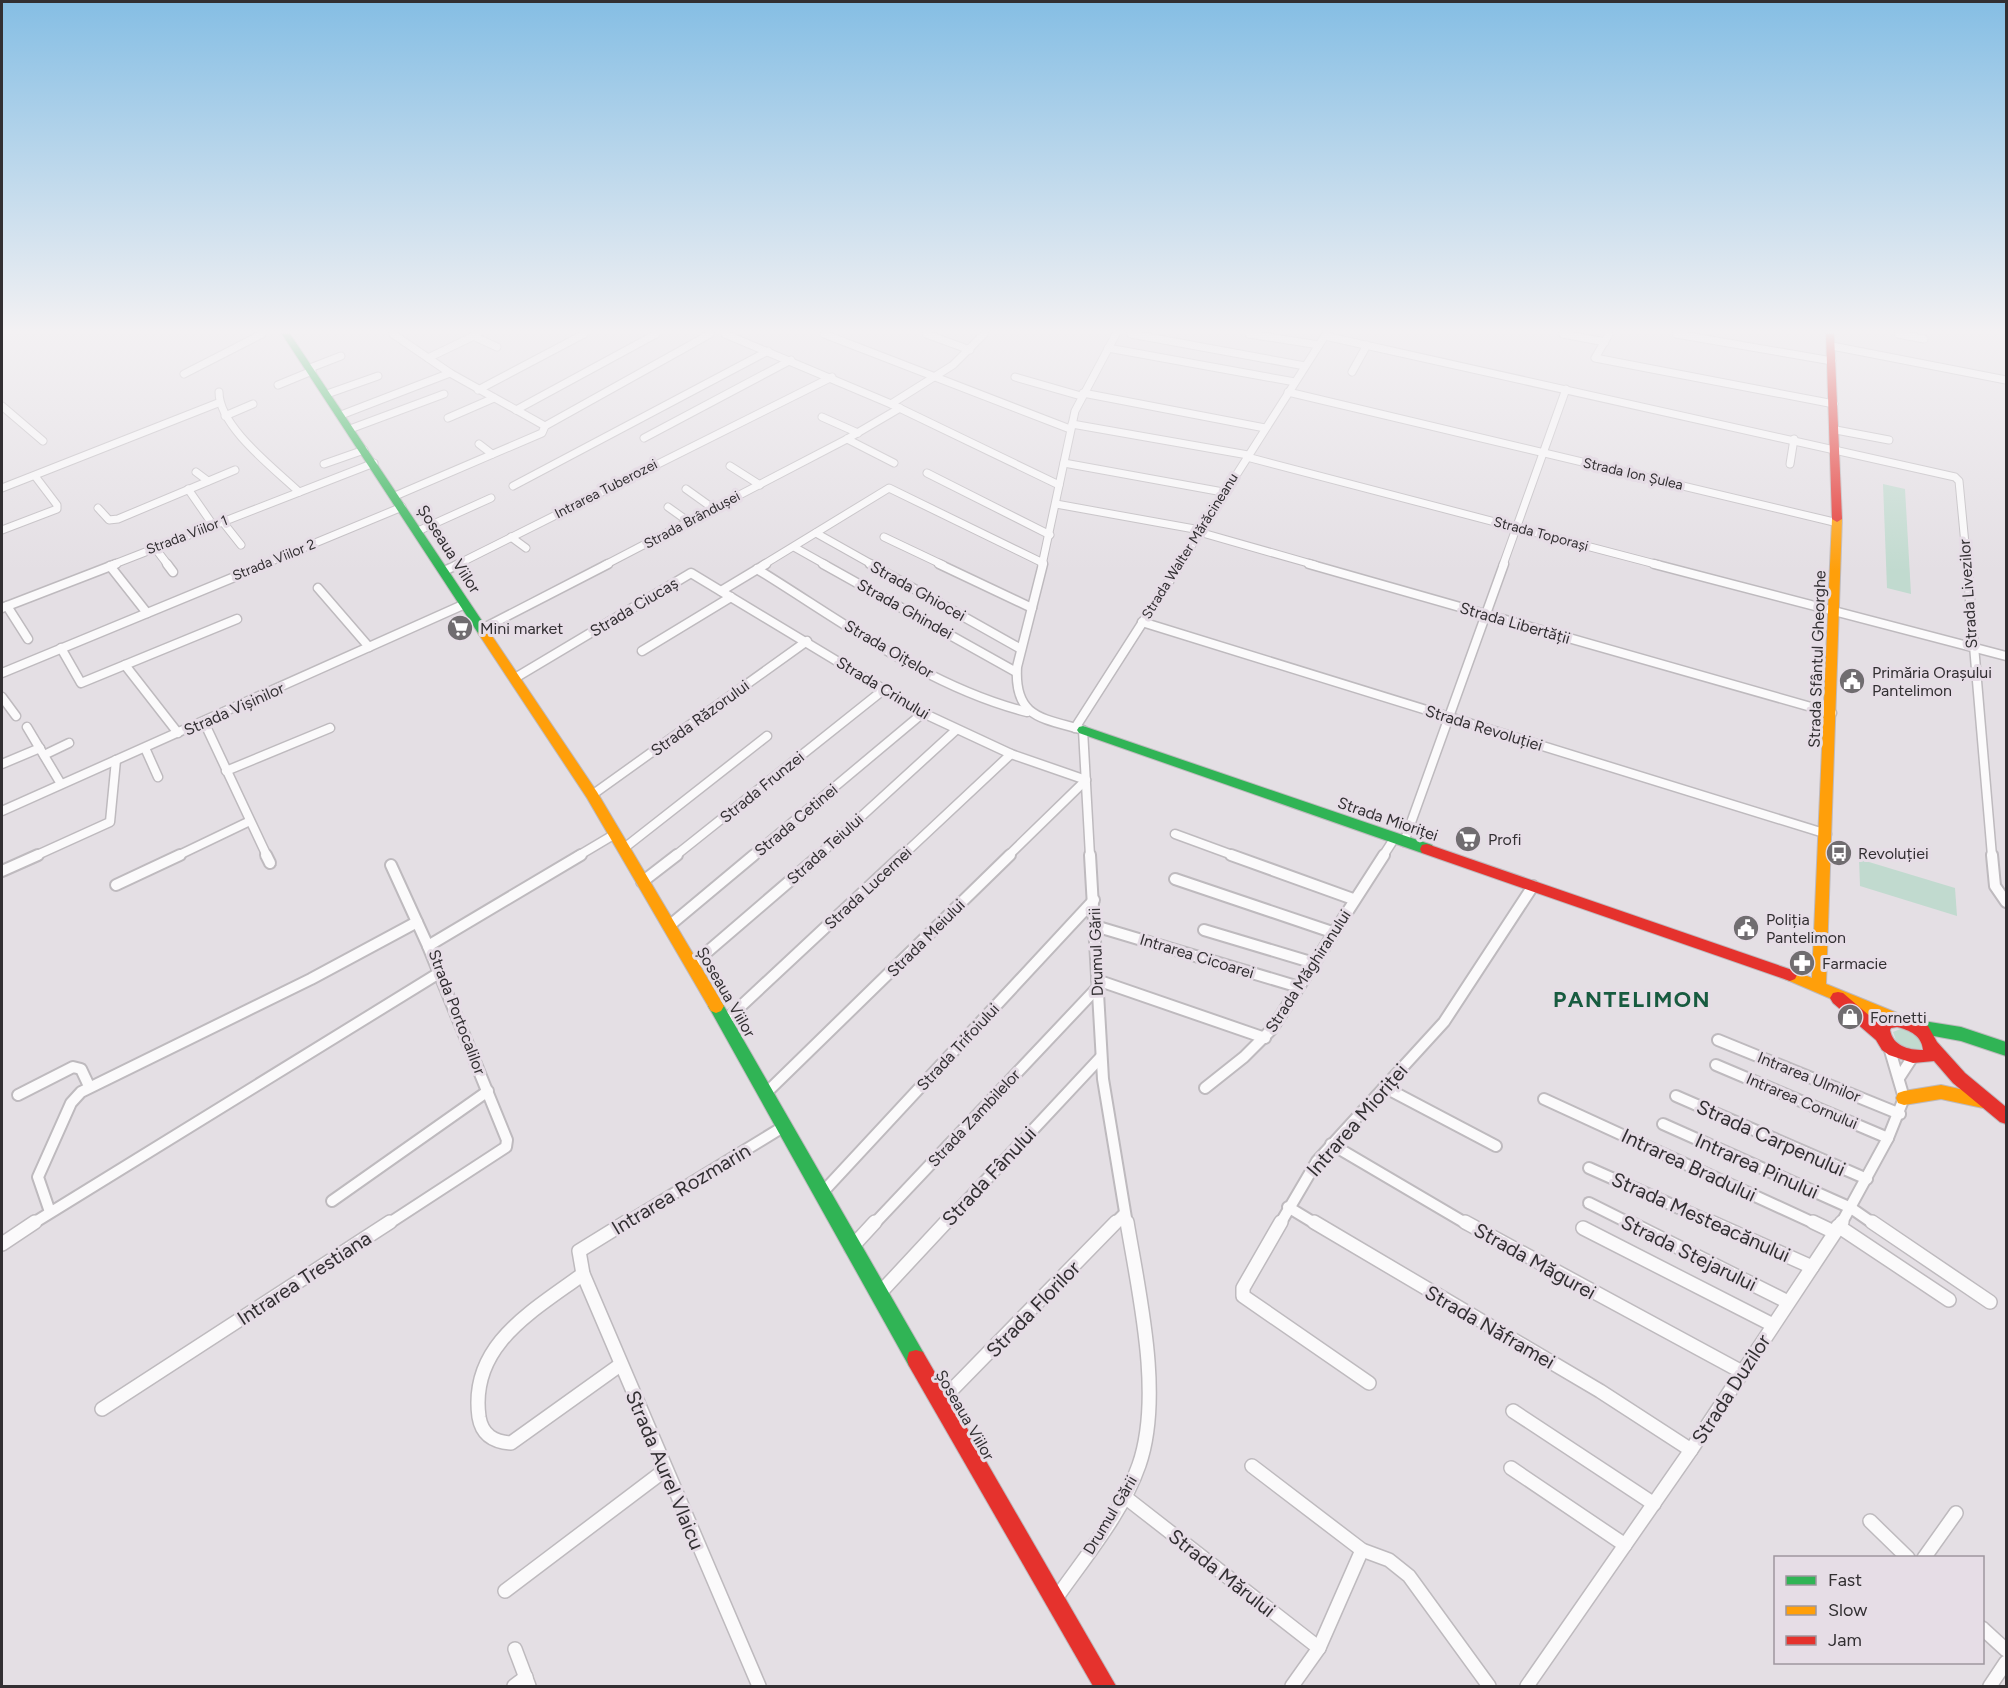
<svg xmlns="http://www.w3.org/2000/svg" width="2008" height="1688" font-family="Figtree,sans-serif">
	<style>
		.green { fill: #c1dacf }
		.lines { fill: none; stroke-linecap: round; stroke-linejoin: round }
		.street-far3-casing { stroke: #bebabe; stroke-width: 9 }
		.street-far2-casing { stroke: #bebabe; stroke-width: 11 }
		.street-far1-casing { stroke: #bebabe; stroke-width: 14 }
		.street-casing { stroke: #bebabe; stroke-width: 16 }
		.fast-casing { stroke: #bebabe; stroke-width: 2 }
		.slow-casing { stroke: #bebabe; stroke-width: 2 }
		.jam-casing { stroke: #bebabe; stroke-width: 2 }
		.street-far3 { stroke: #fbfafb; stroke-width: 7 }
		.street-far2 { stroke: #fbfafb; stroke-width: 8 }
		.street-far1 { stroke: #fbfafb; stroke-width: 10 }
		.street { stroke: #fbfafb; stroke-width: 13 }
		.fast { fill: #30b455; fill-rule: evenodd }
		.slow { fill: #ff9f0a; fill-rule: evenodd }
		.jam { fill: #e5322d; fill-rule: evenodd }
		.labels { text-anchor: middle; dominant-baseline: central; stroke-width: 6; stroke-linejoin: round; paint-order: stroke }
		.far-street-label { font-size: 14px; fill: #322f32; stroke: #e6dde6 }
		.street-label { font-size: 16px; fill: #322f32; stroke: #e6dde6 }
		.poi-label { font-size: 16px; fill: #322f32; stroke: #e6dde6; text-anchor: start }
		.near-street-label { font-size: 20px; fill: #322f32; stroke: #e6dde6 }
		.district-label { font-size: 22px; font-weight: bold; letter-spacing: 1.5px; fill: #185b40; stroke: #e6dde6 }
	</style>
	<rect width="100%" height="100%" fill="#e4dfe4"/>
	<g class="green">
		<polygon points="1883,484 1905,489 1911,594 1887,588"/>
		<polygon points="1859,859 1955,888 1957,916 1860,886"/>
		<polygon points="1903,1028 1917,1035 1922,1043 1921,1049 1910,1051 1897,1043 1893,1032"/>
	</g>
	<g class="lines">
		<g class="street-far3-casing">
			<g id="street-far3">
				<polyline points="393,334 450,373 545,426"/>
				<polyline points="725,334 891,404 1059,485"/>
				<polyline points="824,334 1070,429"/>
				<polyline points="926,334 970,350"/>
				<polyline points="1131,334 1305,366"/>
				<polyline points="1249,334 1319,345"/>
				<polyline points="1563,334 1605,342"/>
				<polyline points="1609,334 1595,358 1834,404"/>
				<polyline points="1676,334 1832,361"/>
				<polyline points="1898,334 1924,339"/>
				<polyline points="473,336 497,347"/>
				<polyline points="1325,336 1955,477 1959,481 1967,565"/>
				<polyline points="1832,346 2006,380"/>
				<polyline points="1108,348 1295,382"/>
				<polyline points="428,358 478,334"/>
				<polyline points="310,368 341,356"/>
				<polyline points="1352,372 1367,345"/>
				<polyline points="184,374 262,334"/>
				<polyline points="1015,377 1081,396"/>
				<polyline points="278,385 312,371"/>
				<polyline points="478,390 584,334"/>
				<path d="M219,392C219,427 275,469 299,492"/>
				<polyline points="1288,392 1838,523"/>
				<polyline points="1083,393 1265,428"/>
				<polyline points="327,394 378,376"/>
				<polyline points="891,404 953,365 984,334"/>
				<polyline points="2,406 43,441"/>
				<polyline points="516,410 656,334"/>
				<polyline points="341,415 450,373"/>
				<polyline points="225,416 253,404"/>
				<polyline points="822,417 858,433"/>
				<polyline points="448,418 494,398"/>
				<polyline points="1072,424 1248,455"/>
				<polyline points="350,429 444,394"/>
				<polyline points="1836,430 1889,440"/>
				<polyline points="644,438 791,360"/>
				<polyline points="847,439 894,463"/>
				<polyline points="479,444 492,454"/>
				<polyline points="1247,457 1659,565"/>
				<polyline points="1064,463 1223,492"/>
				<polyline points="324,464 364,450"/>
				<polyline points="1790,464 1794,439"/>
				<polyline points="730,466 760,485"/>
				<polyline points="196,472 208,481"/>
				<polyline points="927,473 1050,535"/>
				<polyline points="513,486 768,351"/>
				<polyline points="2,488 218,403"/>
				<polyline points="188,489 213,525"/>
				<polyline points="686,489 714,509"/>
				<polyline points="395,496 542,433 545,426 710,334"/>
				<polyline points="1056,504 1200,530"/>
				<polyline points="668,507 689,522"/>
				<polyline points="98,508 109,520 118,519 235,470"/>
				<polyline points="222,521 241,545"/>
				<polyline points="2,530 57,509 57,505 35,476"/>
				<polyline points="418,531 491,498"/>
				<polyline points="1199,532 1315,565"/>
				<polyline points="816,533 873,565"/>
				<polyline points="511,537 526,548"/>
				<polyline points="884,537 943,565"/>
				<polyline points="794,547 826,565"/>
				<polyline points="155,548 168,565"/>
				<polyline points="112,565 374,463"/>
				<polyline points="262,565 402,507"/>
				<polyline points="456,565 832,377"/>
				<polyline points="605,565 847,439 900,408"/>
				<polyline points="763,565 889,488 1043,563"/>
				<polyline points="1042,565 1075,411 1116,334"/>
				<polyline points="1179,565 1326,334"/>
				<polyline points="1503,565 1566,389"/>
			</g>
		</g>
		<g class="street-far2-casing">
			<g id="street-far2">
				<polyline points="167,564 173,572"/>
				<polyline points="823,564 1016,672"/>
				<polyline points="870,564 1021,649"/>
				<polyline points="939,564 1032,608"/>
				<path d="M1043,564L1017,667C1014,718 1042,718 1083,730L1090,856"/>
				<polyline points="1309,564 1832,713"/>
				<polyline points="1654,564 2006,656"/>
				<polyline points="1967,564 1992,856"/>
				<polyline points="110,566 147,613"/>
				<path d="M757,569C843,622 928,687 1027,712"/>
				<polyline points="444,571 459,564"/>
				<polyline points="318,588 369,647"/>
				<polyline points="721,591 766,564"/>
				<polyline points="7,606 28,639"/>
				<polyline points="2,608 116,564"/>
				<polyline points="1142,622 1827,834"/>
				<polyline points="482,629 608,564"/>
				<polyline points="61,648 81,683 237,619"/>
				<polyline points="642,651 731,597"/>
				<polyline points="125,665 178,733"/>
				<polyline points="2,673 266,564"/>
				<polyline points="515,678 691,573 923,713 1011,754 1086,780"/>
				<polyline points="2,697 16,716"/>
				<polyline points="204,722 267,856"/>
				<polyline points="27,727 61,784"/>
				<polyline points="1075,728 1180,564"/>
				<polyline points="145,748 158,777"/>
				<polyline points="44,755 69,743"/>
				<polyline points="2,764 40,748"/>
				<polyline points="226,771 330,728"/>
				<polyline points="592,795 807,641"/>
				<polyline points="2,811 465,604"/>
				<polyline points="1175,834 1235,856"/>
				<polyline points="1404,842 1504,564"/>
				<polyline points="623,849 767,736"/>
				<polyline points="35,856 110,822 116,760"/>
				<polyline points="177,856 250,821"/>
				<polyline points="578,856 615,834"/>
				<polyline points="675,856 882,691"/>
				<polyline points="752,856 923,713"/>
				<polyline points="818,856 956,730"/>
				<polyline points="902,856 1011,754"/>
				<polyline points="1008,856 1086,780"/>
				<polyline points="1383,856 1394,839"/>
			</g>
		</g>
		<g class="street-far1-casing">
			<g id="street-far1">
				<polyline points="266,855 270,863"/>
				<polyline points="1090,855 1103,1079 1127,1224"/>
				<polyline points="1231,855 1353,899"/>
				<polyline points="1992,855 1995,886 2006,902"/>
				<polyline points="2,871 38,855"/>
				<polyline points="1175,879 1332,932"/>
				<polyline points="642,882 677,855"/>
				<polyline points="116,885 180,855"/>
				<polyline points="669,926 754,855"/>
				<polyline points="1095,926 1299,987"/>
				<polyline points="1204,930 1314,963"/>
				<polyline points="428,946 581,855"/>
				<polyline points="692,965 820,855"/>
				<polyline points="1097,980 1265,1038"/>
				<polyline points="725,1021 903,855"/>
				<polyline points="1718,1040 1900,1114"/>
				<polyline points="1716,1065 1888,1138"/>
				<polyline points="1899,1078 1912,1058"/>
				<polyline points="1384,1087 1496,1146"/>
				<polyline points="1205,1088 1244,1057 1272,1029 1384,855"/>
				<polyline points="765,1094 1010,855"/>
				<polyline points="18,1095 73,1067 81,1069 89,1086"/>
				<polyline points="1676,1096 1867,1179"/>
				<polyline points="1544,1099 1816,1224"/>
				<polyline points="1663,1124 1851,1208 1874,1224"/>
				<polyline points="1331,1144 1467,1224"/>
				<polyline points="1589,1168 1715,1224"/>
				<polyline points="821,1194 1094,900"/>
				<polyline points="332,1201 488,1091"/>
				<polyline points="1589,1203 1631,1224"/>
				<polyline points="1288,1207 1316,1224"/>
				<polyline points="50,1212 38,1177 71,1103 81,1092 311,979 417,922"/>
				<polyline points="32,1224 439,973"/>
				<polyline points="388,1224 506,1147 507,1140 428,946 391,865"/>
				<polyline points="624,1224 783,1127"/>
				<polyline points="874,1224 1097,988"/>
				<polyline points="945,1224 1101,1057"/>
				<polyline points="1114,1224 1124,1214"/>
				<polyline points="1280,1224 1317,1161 1444,1022 1533,886"/>
				<polyline points="1841,1224 1888,1138 1904,1098 1889,1047"/>
			</g>
		</g>
		<g class="street-casing">
			<g id="street">
				<polyline points="626,1222 579,1251 583,1274 759,1686"/>
				<polyline points="1281,1222 1243,1288 1243,1296 1369,1383"/>
				<polyline points="1314,1222 1600,1391 1691,1450"/>
				<polyline points="1465,1222 1742,1372"/>
				<polyline points="1628,1222 1788,1302"/>
				<polyline points="1711,1222 1812,1267"/>
				<polyline points="1813,1222 1834,1232"/>
				<polyline points="1872,1222 1990,1302"/>
				<polyline points="1838,1226 1949,1300"/>
				<polyline points="1583,1228 1773,1325"/>
				<polyline points="2,1244 35,1222"/>
				<polyline points="851,1248 875,1222"/>
				<path d="M583,1274C533,1311 469,1345 479,1417C482,1435 494,1442 511,1443L620,1365"/>
				<polyline points="879,1294 946,1222"/>
				<polyline points="941,1401 1116,1222"/>
				<polyline points="102,1409 390,1222"/>
				<polyline points="1513,1411 1654,1504"/>
				<polyline points="1252,1466 1362,1550 1389,1560 1409,1576 1489,1686"/>
				<polyline points="1511,1468 1625,1545"/>
				<polyline points="1125,1497 1319,1648"/>
				<polyline points="1870,1521 1908,1558"/>
				<polyline points="1924,1558 1956,1513"/>
				<polyline points="505,1591 665,1470"/>
				<path d="M1055,1600C1084,1558 1122,1514 1139,1465C1163,1396 1139,1294 1127,1222"/>
				<polyline points="1982,1628 2006,1650"/>
				<polyline points="515,1649 529,1686"/>
				<polyline points="514,1686 526,1677"/>
				<polyline points="1292,1686 1319,1648 1362,1550"/>
				<polyline points="1527,1686 1691,1450 1842,1222"/>
				<polyline points="1990,1686 2006,1662"/>
			</g>
		</g>
		<g class="fast-casing">
			<g id="fast">
				<polygon points="282,334 290,334 488,630 488,636 480,636"/>
				<polygon points="1083,726 1432,845 1434,849 1432,853 1422,853 1079,733 1077,730 1079,727"/>
				<polygon points="716,999 721,1001 923,1352 925,1359 923,1366 916,1368 909,1366 711,1011 708,1006 711,1001"/>
				<polygon points="1917,1020 1961,1027 2006,1042 2006,1056 1961,1041 1912,1032 1909,1027 1912,1022"/>
			</g>
		</g>
		<g class="slow-casing">
			<g id="slow">
				<polygon points="1837,516 1842,519 1826,984 1902,1015 1905,1020 1902,1025 1897,1027 1785,979 1783,975 1785,971 1790,969 1812,978 1832,519"/>
				<polygon points="484,629 488,630 597,792 721,1001 724,1006 721,1011 716,1013 711,1011 587,798 478,633"/>
				<polygon points="1941,1085 1983,1094 1989,1096 1991,1101 1989,1106 1983,1108 1941,1099 1904,1105 1898,1103 1896,1098 1898,1093 1904,1091"/>
			</g>
		</g>
		<g class="jam-casing">
			<g id="jam">
				<polygon points="1826,334 1834,334 1842,519 1837,522 1832,519"/>
				<polygon points="1427,844 1795,971 1797,975 1795,979 1790,981 1422,853 1420,849 1422,845"/>
				<path d="M1838,992L1843,993L1878,1023L1881,1017L1897,1013L1916,1019L1928,1026L1937,1042L1965,1073L2006,1107V1124L2000,1122L1953,1083L1934,1061L1913,1063L1889,1055L1882,1050L1876,1040L1833,1003L1830,998L1833,993ZM1897,1027C1910,1030 1922,1036 1923,1050C1908,1050 1893,1046 1890,1030L1891,1028Z"/>
				<polygon points="916,1350 923,1352 1116,1686 1093,1686 909,1366 907,1359 909,1352"/>
			</g>
		</g>
		<use href="#street-far3" class="street-far3"/>
		<use href="#street-far2" class="street-far2"/>
		<use href="#street-far1" class="street-far1"/>
		<use href="#street" class="street"/>
		<use href="#fast" class="fast"/>
		<use href="#slow" class="slow"/>
		<use href="#jam" class="jam"/>
	</g>
	<linearGradient id="sky" x2="0" y2="1"><stop stop-color="#85bee4"/><stop offset="0.58" stop-color="#f3f1f3"/><stop offset="1" stop-color="#f3f1f3" stop-opacity="0"/></linearGradient>
	<rect width="2008" height="571" fill="url(#sky)"/>
	<defs>
		<g id="supermarket-disc" transform="scale(1.35)"><circle r="9.5" fill="#706d70" stroke="#e6dde6"/><path d="M-6-5.5h2.5l.6 2H6L4.5 2H-2.5L-4.4-4H-6ZM-1.5 3.2a1.3 1.3 0 1 0 .1 0ZM3 3.2a1.3 1.3 0 1 0 .1 0Z" fill="#fff"/></g>
		<g id="civic-disc" transform="scale(1.35)"><circle r="9.5" fill="#706d70" stroke="#e6dde6"/><path d="M-.6-6.5H3V-4.5H.6V-3L4-1V1h2V6H-6V1h2V-1L-.6-3ZM-1.2 2.5V6h2.4V2.5Z" fill="#fff"/></g>
		<g id="bus-disc" transform="scale(1.35)"><circle r="9.5" fill="#706d70" stroke="#e6dde6"/><path d="M-5-6H5V4H4V6H2V4H-2V6H-4V4H-5ZM-3.5-4V0h7V-4ZM-3.5 1.2v1.5H-2V1.2ZM2 1.2v1.5H3.5V1.2Z" fill="#fff"/></g>
		<g id="pharmacy-disc" transform="scale(1.35)"><circle r="9.5" fill="#706d70" stroke="#e6dde6"/><path d="M-2-6h4v4h4v4h-4v4h-4v-4h-4v-4h4Z" fill="#fff"/></g>
		<g id="shop-disc" transform="scale(1.35)"><circle r="9.5" fill="#706d70" stroke="#e6dde6"/><path d="M-5-2.5h2.3a2.7 3.5 0 0 1 5.4 0H5L5.5 6h-11ZM-1.5-2.5h3a1.5 2.3 0 0 0-3 0Z" fill="#fff"/></g>
	</defs>
	<g fill-rule="evenodd">
		<use href="#supermarket-disc" x="460" y="628"/>
		<use href="#civic-disc" x="1852" y="681"/>
		<use href="#supermarket-disc" x="1468" y="839"/>
		<use href="#bus-disc" x="1839" y="853"/>
		<use href="#civic-disc" x="1746" y="928"/>
		<use href="#pharmacy-disc" x="1802" y="963"/>
		<use href="#shop-disc" x="1850" y="1017"/>
	</g>
	<g class="labels">
		<g class="far-street-label">
			<text transform="translate(1633 474) rotate(13)">Strada Ion Șulea</text>
			<text transform="translate(606 489) rotate(-27)">Intrarea Tuberozei</text>
			<text transform="translate(692 520) rotate(-28)">Strada Brândușei</text>
			<text transform="translate(1541 534) rotate(15)">Strada Toporași</text>
			<text transform="translate(187 535) rotate(-21)">Strada Viilor 1</text>
			<text transform="translate(1190 546) rotate(-58)">Strada Walter Mărăcineanu</text>
			<text transform="translate(274 560) rotate(-22)">Strada Viilor 2</text>
		</g>
		<g class="street-label">
			<text transform="translate(449 549) rotate(57)">Șoseaua Viilor</text>
			<text transform="translate(918 591) rotate(29)">Strada Ghiocei</text>
			<text transform="translate(1968 594) rotate(-94)">Strada Livezilor</text>
			<text transform="translate(634 607) rotate(-31)">Strada Ciucaș</text>
			<text transform="translate(905 609) rotate(29)">Strada Ghindei</text>
			<text transform="translate(1515 623) rotate(16)">Strada Libertății</text>
			<text transform="translate(889 649) rotate(30)">Strada Oițelor</text>
			<text transform="translate(1817 659) rotate(-88)">Strada Sfântul Gheorghe</text>
			<text transform="translate(883 688) rotate(31)">Strada Crinului</text>
			<text transform="translate(234 709) rotate(-24)">Strada Vișinilor</text>
			<text transform="translate(700 718) rotate(-36)">Strada Răzorului</text>
			<text transform="translate(1484 728) rotate(17)">Strada Revoluției</text>
			<text transform="translate(762 787) rotate(-39)">Strada Frunzei</text>
			<text transform="translate(1388 819) rotate(19)">Strada Mioriței</text>
			<text transform="translate(796 820) rotate(-40)">Strada Cetinei</text>
			<text transform="translate(825 849) rotate(-42)">Strada Teiului</text>
			<text transform="translate(868 888) rotate(-43)">Strada Lucernei</text>
			<text transform="translate(926 938) rotate(-45)">Strada Meiului</text>
			<text transform="translate(1096 952) rotate(-92)">Drumul Gării</text>
			<text transform="translate(1197 956) rotate(17)">Intrarea Cicoarei</text>
			<text transform="translate(1308 971) rotate(-57)">Strada Măghiranului</text>
			<text transform="translate(726 992) rotate(60)">Șoseaua Viilor</text>
			<text transform="translate(457 1012) rotate(69)">Strada Portocalilor</text>
			<text transform="translate(958 1047) rotate(-47)">Strada Trifoiului</text>
			<text transform="translate(1809 1077) rotate(22)">Intrarea Ulmilor</text>
			<text transform="translate(1802 1101) rotate(23)">Intrarea Cornului</text>
			<text transform="translate(974 1118) rotate(-47)">Strada Zambilelor</text>
			<text transform="translate(965 1415) rotate(60)">Șoseaua Viilor</text>
			<text transform="translate(1110 1515) rotate(-59)">Drumul Gării</text>
		</g>
		<g class="poi-label">
			<text x="480" y="628">Mini market</text>
			<text x="1872" y="672">Primăria Orașului<tspan x="1872" dy="18">Pantelimon</tspan></text>
			<text x="1488" y="839">Profi</text>
			<text x="1858" y="853">Revoluției</text>
			<text x="1766" y="919">Poliția<tspan x="1766" dy="18">Pantelimon</tspan></text>
			<text x="1822" y="963">Farmacie</text>
			<text x="1870" y="1017">Fornetti</text>
		</g>
		<g class="near-street-label">
			<text transform="translate(1357 1120) rotate(-49)">Intrarea Mioriței</text>
			<text transform="translate(1771 1138) rotate(24)">Strada Carpenului</text>
			<text transform="translate(1689 1165) rotate(25)">Intrarea Bradului</text>
			<text transform="translate(1757 1166) rotate(24)">Intrarea Pinului</text>
			<text transform="translate(989 1176) rotate(-47)">Strada Fânului</text>
			<text transform="translate(681 1189) rotate(-31)">Intrarea Rozmarin</text>
			<text transform="translate(1701 1217) rotate(24)">Strada Mesteacănului</text>
			<text transform="translate(1689 1253) rotate(26)">Strada Stejarului</text>
			<text transform="translate(1535 1261) rotate(29)">Strada Măgurei</text>
			<text transform="translate(304 1278) rotate(-33)">Intrarea Trestiana</text>
			<text transform="translate(1033 1309) rotate(-46)">Strada Florilor</text>
			<text transform="translate(1490 1327) rotate(30)">Strada Năframei</text>
			<text transform="translate(1731 1389) rotate(-57)">Strada Duzilor</text>
			<text transform="translate(665 1470) rotate(67)">Strada Aurel Vlaicu</text>
			<text transform="translate(1222 1573) rotate(38)">Strada Mărului</text>
		</g>
		<g class="district-label">
			<text x="1632" y="999">PANTELIMON</text>
		</g>
	</g>
	<rect width="2008" height="1688" fill="none" stroke="#322f32" stroke-width="6"/>
	<rect x="1774" y="1556" width="210" height="108" fill="#e6dde6" stroke="#9e979e" stroke-width="1.5"/>
	<rect x="1786" y="1576" width="30" height="9" fill="#30b455" stroke="#9e979e" stroke-width="1.5"/>
	<text x="1828" y="1586" font-size="18" fill="#322f32">Fast</text>
	<rect x="1786" y="1606" width="30" height="9" fill="#ff9f0a" stroke="#9e979e" stroke-width="1.5"/>
	<text x="1828" y="1616" font-size="18" fill="#322f32">Slow</text>
	<rect x="1786" y="1636" width="30" height="9" fill="#e5322d" stroke="#9e979e" stroke-width="1.5"/>
	<text x="1828" y="1646" font-size="18" fill="#322f32">Jam</text>
</svg>
